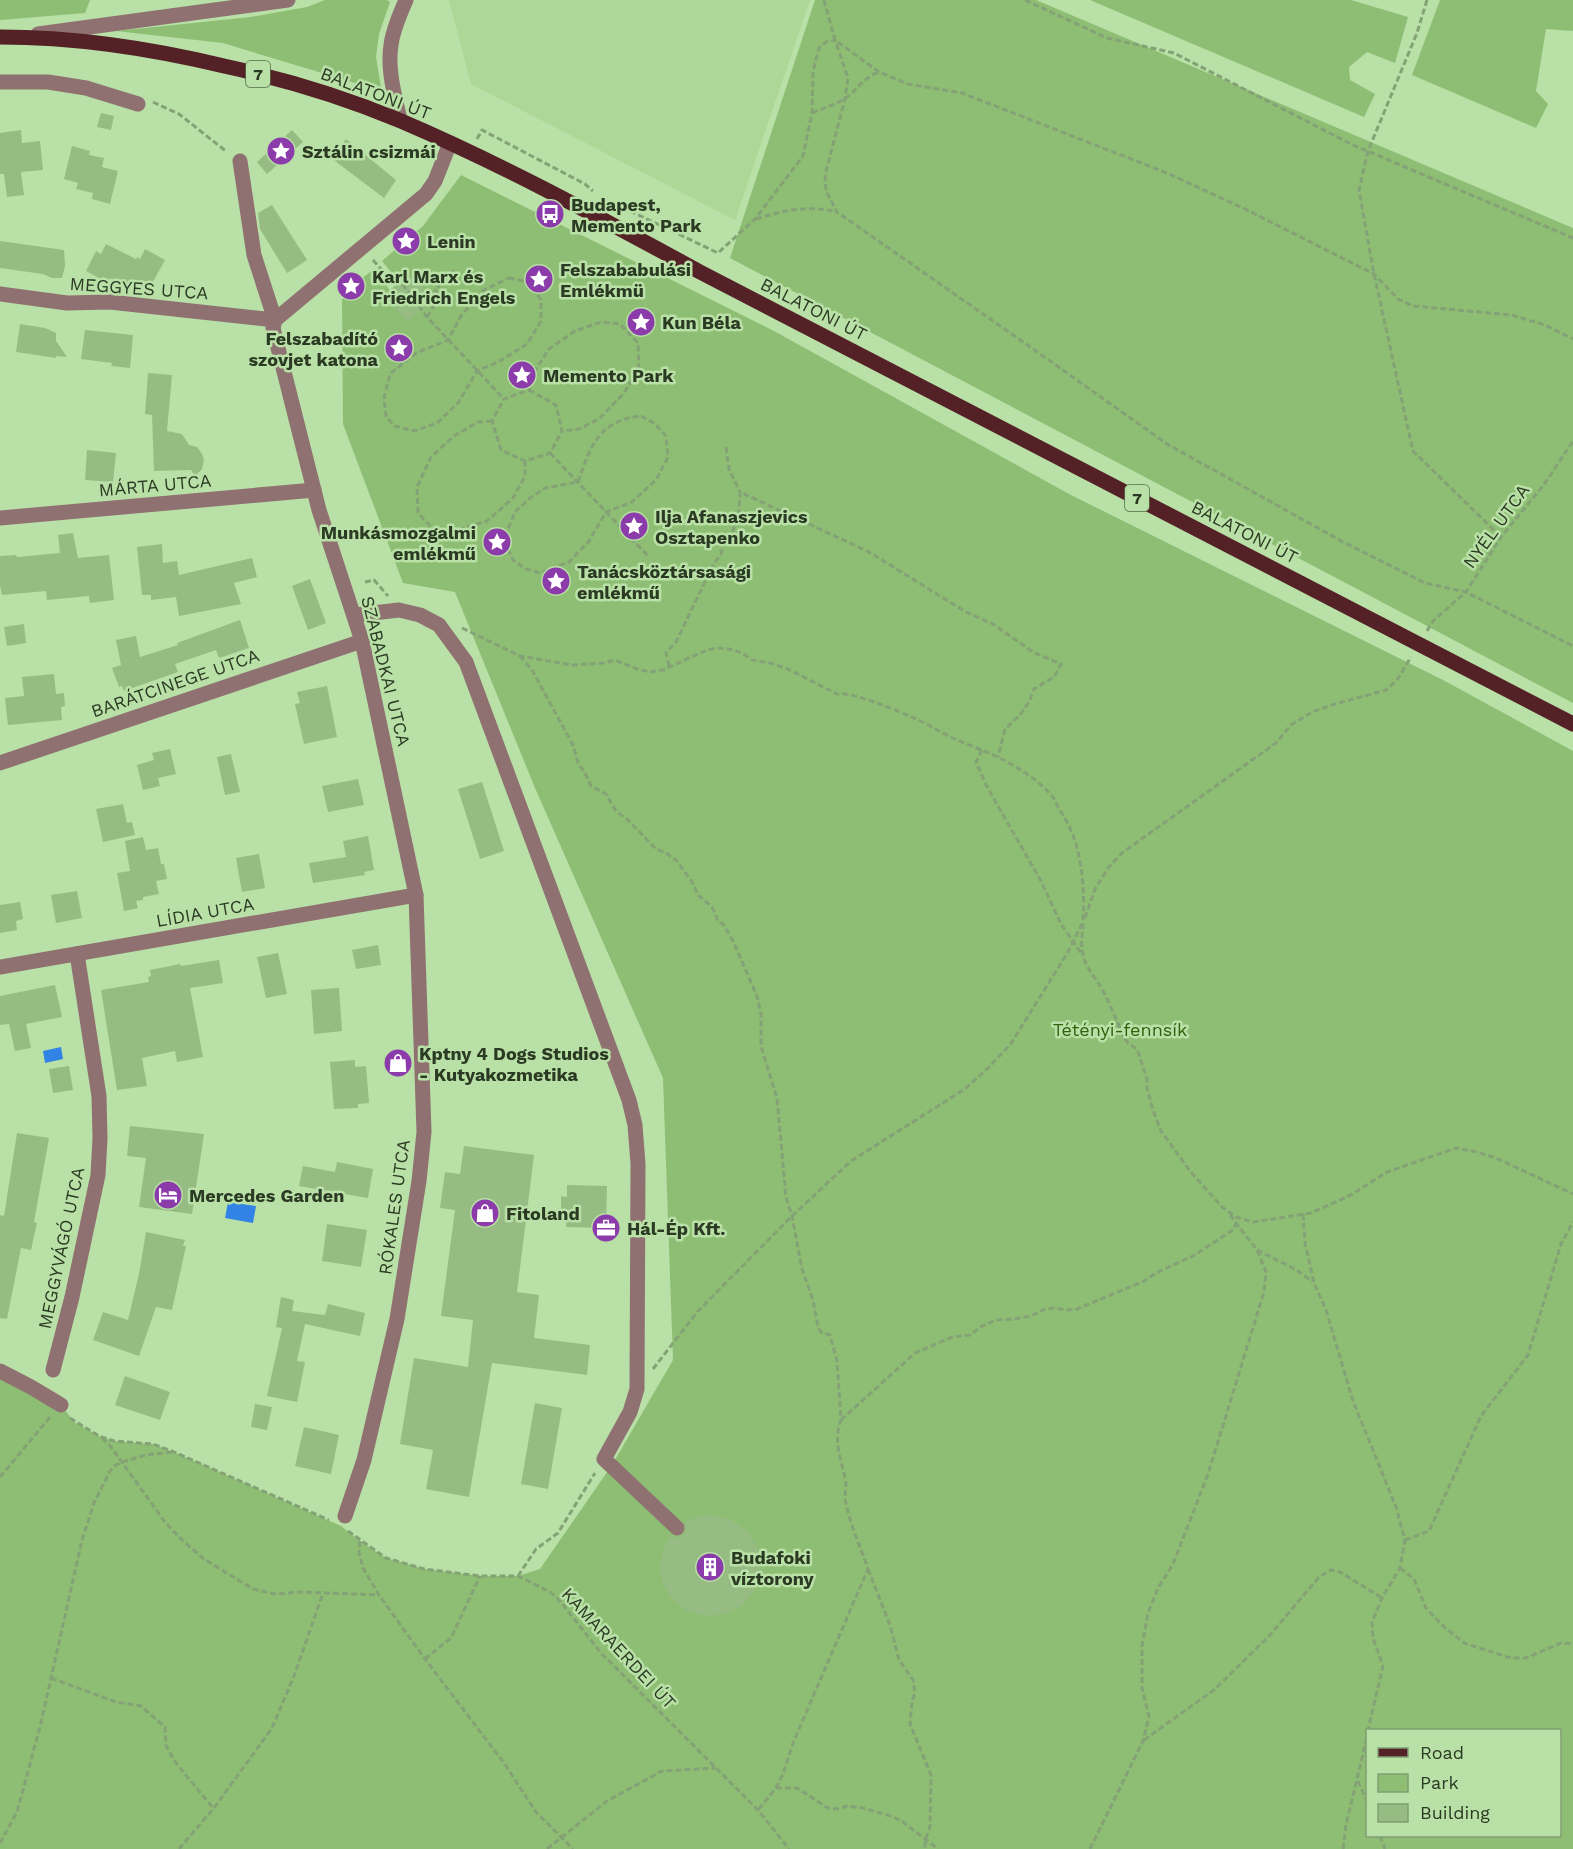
<svg xmlns="http://www.w3.org/2000/svg" width="1573" height="1849" font-family="'Work Sans',sans-serif">
	<style>
		.built { fill: #acd796 }
		.green { fill: #8dbe74; fill-rule: evenodd }
		.water { fill: #3283e6 }
		.building { fill: #96bc83 }
		.lines { fill: none; stroke-linecap: round; stroke-linejoin: round }
		.path { stroke: #84a275; stroke-width: 3; stroke-dasharray: 6 3; stroke-linecap: butt }
		.minor { stroke: #907172; stroke-width: 15 }
		.major { stroke: #542127; stroke-width: 15 }
		.labels { text-anchor: middle; dominant-baseline: central; stroke-width: 5; stroke-linejoin: round; paint-order: stroke }
		.shield { fill: #b9e0a6; stroke: #566c4a; stroke-width: 1.5 }
		.shield-label { font-size: 16px; font-weight: bold; fill: #2b3a23 }
		.street-label { font-size: 18px; fill: #2b3a23; stroke: #b9e0a6 }
		.poi-label { font-size: 18px; font-weight: bold; fill: #2b3a23; stroke: #b9e0a6; text-anchor: start }
		.park-label { font-size: 18px; fill: #305f0d; stroke: #b9e0a6 }
	</style>
	<rect width="100%" height="100%" fill="#b9e0a6"/>
	<polygon class="built" points="449,0 810,0 735,220 471,84"/>
	<g class="green">
		<polygon points="0,0 90,0 85,13 0,20"/>
		<polygon points="325,0 387,0 390,2 379,34 376,57 381,87 378,90 223,43 116,31 251,17 307,7"/>
		<polygon points="815,0 1036,0 1573,228 1573,703 730,258"/>
		<polygon points="1090,0 1351,0 1408,17 1395,63 1367,52 1349,67 1350,80 1375,94 1364,117"/>
		<polygon points="1440,0 1573,0 1573,31 1546,29 1536,91 1548,104 1536,128 1412,75"/>
		<path d="M461,175L774,331L1071,495L1443,680L1573,751V1849H0V1371L61,1405L74,1422L99,1436L114,1441L153,1444L174,1452L341,1526L360,1541L386,1558L424,1569L480,1576H518L540,1569L612,1465L673,1360L663,1078L535,788L455,592L403,583L343,424L342,293L373,270L390,290L399,282L382,261L423,226ZM1368,1730H1560V1836H1368Z"/>
	</g>
	<g class="water">
		<polygon points="61,1047 63,1059 45,1063 43,1051"/>
		<polygon points="228,1202 256,1206 253,1223 225,1218"/>
	</g>
	<g class="building">
		<polygon points="101,113 114,116 111,130 97,127"/>
		<polygon points="21,130 22,143 40,141 43,170 21,172 24,195 7,197 4,174 0,174 0,133"/>
		<polygon points="292,130 303,142 267,174 257,162"/>
		<polygon points="346,139 396,180 384,198 331,158"/>
		<polygon points="72,146 90,151 89,155 104,158 102,167 118,171 110,204 92,199 93,193 76,189 78,183 64,179"/>
		<polygon points="272,205 307,260 287,273 260,229 258,213"/>
		<polygon points="0,241 64,250 65,266 62,278 52,278 43,274 0,268"/>
		<polygon points="106,244 136,259 137,257 140,259 145,249 165,260 149,289 136,283 135,286 127,282 125,286 110,278 108,283 86,271 96,251 101,254"/>
		<polygon points="411,274 433,299 407,322 385,296"/>
		<polygon points="20,324 45,328 56,333 56,341 67,357 56,356 56,358 16,352"/>
		<polygon points="85,330 133,335 130,368 111,366 112,363 81,359"/>
		<polygon points="148,373 172,375 167,431 182,434 189,445 197,447 202,454 204,460 202,469 195,476 191,470 154,471 152,415 145,414"/>
		<polygon points="87,450 116,453 113,482 85,480"/>
		<polygon points="73,533 78,558 109,555 114,600 90,603 89,596 47,600 46,591 2,595 0,585 0,556 16,555 17,557 60,553 58,535"/>
		<polygon points="162,544 163,563 177,561 179,575 252,558 257,577 234,583 241,604 179,616 176,597 151,600 151,595 142,595 137,547"/>
		<polygon points="310,579 326,623 308,630 292,586"/>
		<polygon points="240,620 249,648 219,658 216,650 175,664 178,672 124,691 122,686 119,687 112,668 121,665 116,640 136,636 140,657 178,645 177,643"/>
		<polygon points="24,624 26,643 7,646 4,627"/>
		<polygon points="54,674 56,694 64,693 65,706 61,707 62,720 8,725 5,698 24,696 22,677"/>
		<polygon points="327,686 337,737 304,744 295,704 300,703 297,692"/>
		<polygon points="170,749 176,774 158,778 160,786 143,790 137,765 154,760 152,753"/>
		<polygon points="231,754 240,792 225,795 217,757"/>
		<polygon points="358,779 364,805 328,812 322,786"/>
		<polygon points="482,782 504,851 480,859 458,789"/>
		<polygon points="123,804 127,823 132,822 135,835 103,842 96,809"/>
		<polygon points="368,836 374,870 364,872 365,875 313,883 309,863 346,857 343,841"/>
		<polygon points="143,837 146,850 158,848 161,864 164,864 167,879 156,881 159,894 143,897 143,900 136,901 138,908 124,911 117,873 130,871 125,841"/>
		<polygon points="259,854 265,888 242,892 236,858"/>
		<polygon points="77,891 82,918 56,923 51,895"/>
		<polygon points="20,902 23,919 16,921 17,930 0,933 0,905"/>
		<polygon points="378,945 381,965 356,969 352,950"/>
		<polygon points="278,953 287,994 266,998 257,957"/>
		<polygon points="219,960 223,983 190,988 203,1057 177,1062 175,1051 142,1058 147,1086 117,1090 101,990 149,982 148,977 151,976 150,970 180,964 181,966"/>
		<polygon points="55,985 62,1017 26,1024 31,1048 15,1051 9,1024 0,1025 0,996"/>
		<polygon points="339,988 342,1031 314,1034 311,990"/>
		<polygon points="355,1060 355,1067 366,1066 369,1103 358,1104 358,1108 334,1109 330,1062"/>
		<polygon points="69,1066 73,1090 53,1093 49,1069"/>
		<polygon points="130,1126 204,1134 192,1214 139,1207 146,1158 127,1156"/>
		<polygon points="17,1133 49,1138 34,1222 37,1223 31,1250 21,1248 7,1319 0,1318 0,1215 4,1216"/>
		<polygon points="464,1146 534,1155 517,1292 539,1295 534,1338 590,1345 587,1375 492,1363 469,1497 426,1489 433,1450 400,1444 414,1358 468,1367 473,1320 441,1316 455,1210 440,1208 445,1172 460,1174"/>
		<polygon points="337,1162 373,1169 368,1198 299,1186 303,1166 335,1172"/>
		<polygon points="567,1185 607,1186 606,1228 566,1227 566,1215 561,1215 561,1196 567,1197"/>
		<polygon points="327,1224 367,1230 361,1267 322,1261"/>
		<polygon points="146,1232 185,1240 183,1246 186,1246 172,1310 156,1307 139,1356 93,1340 103,1312 128,1320 139,1274"/>
		<polygon points="281,1297 294,1300 292,1311 325,1315 328,1304 365,1313 360,1336 305,1324 297,1361 305,1362 297,1402 267,1396 282,1328 276,1327"/>
		<polygon points="125,1376 170,1392 160,1420 115,1405"/>
		<polygon points="535,1403 562,1408 548,1489 521,1484"/>
		<polygon points="255,1404 272,1407 267,1430 251,1427"/>
		<polygon points="304,1427 339,1435 331,1474 295,1466"/>
		<polygon points="709,1515 730,1519 747,1531 758,1548 761,1569 755,1590 743,1605 725,1614 706,1616 687,1611 671,1598 662,1582 660,1564 664,1546 671,1535 675,1538 680,1537 686,1531 685,1523 688,1520"/>
	</g>
	<g class="lines">
		<g class="path">
			<polyline points="824,0 835,40 879,72 908,84 962,93 1167,173 1247,210 1374,274 1398,299 1413,306 1511,315 1545,325 1573,339"/>
			<polyline points="1025,0 1107,38 1174,53 1353,145 1573,238"/>
			<polyline points="1427,0 1417,33 1368,151 1359,190 1374,274 1413,451 1501,537"/>
			<polyline points="153,102 179,114 227,152"/>
			<path d="M812,113C823,108 833,106 844,99C858,90 862,78 879,72"/>
			<polyline points="477,139 482,130 585,184 593,191"/>
			<polyline points="630,211 718,253 755,219 803,156 812,113 813,71 819,48 826,42 835,40 848,78 845,99 825,175 826,191 837,212 1036,351 1167,444 1343,542 1425,583 1466,592 1573,646"/>
			<path d="M756,219C786,210 806,205 837,212"/>
			<polyline points="373,260 393,283 398,278 427,317 504,399"/>
			<polygon points="509,278 529,282 541,300 541,321 527,344 500,361 477,371 458,403 437,423 414,431 395,426 386,417 384,398 390,374 416,353 448,340 461,316 482,291"/>
			<polyline points="427,317 440,296 435,290 455,270"/>
			<polyline points="529,390 534,372 549,349 575,331 601,322 620,324 638,343 639,369 624,393 599,419 579,429 562,431"/>
			<polygon points="529,390 556,405 562,431 550,453 525,461 501,450 492,421 504,399"/>
			<path d="M641,416L654,423L666,436L668,457L656,480L632,502L606,512L589,541L569,562L540,573L526,569L513,560L507,547V532L515,512L530,498L545,488L578,482C590,447 599,420 641,416Z"/>
			<polyline points="492,421 478,422 454,436 431,457 417,487 418,513 433,529 454,531 487,521 513,498 525,476 525,461"/>
			<polyline points="726,447 729,469 740,492"/>
			<polyline points="550,453 649,557"/>
			<polyline points="365,582 374,580 388,596"/>
			<path d="M462,628L520,656L572,665L604,663L615,660L637,669L650,672L663,670L707,650L717,648L729,649L742,653L752,660L770,663L788,669L837,694C852,690 919,719 934,728C950,738 967,744 984,751C1008,761 1035,776 1052,796C1056,800 1057,807 1061,812C1082,843 1085,885 1083,922C1083,933 1080,943 1083,954C1085,967 1095,977 1102,989C1111,1005 1117,1023 1125,1039L1128,1043L1137,1049L1147,1079V1088L1153,1110L1161,1131L1190,1171L1222,1207L1236,1217L1253,1222L1311,1213L1349,1196L1387,1172L1456,1148L1477,1152L1496,1158L1573,1194"/>
			<polyline points="1427,631 1433,621 1466,592 1501,537 1543,486 1573,441"/>
			<path d="M520,656L532,670L573,745L578,763L585,773L591,786L606,794L616,811L629,821L656,849L666,853L677,861L694,885L697,894L712,907L718,921L723,924L733,941L757,996L761,1014V1046L777,1098L786,1197L792,1216L802,1269L813,1300L818,1327L821,1332L830,1335L837,1361L841,1420C832,1442 843,1463 846,1484C846,1489 845,1493 845,1498C849,1523 860,1545 868,1569L793,1743L783,1774L776,1788L758,1810"/>
			<polyline points="669,666 666,653 676,642 713,565 721,554 725,538 733,531 739,511 740,492 869,552 966,612 993,624 1033,652 1061,664 1054,677 1034,689 1029,702 1019,716 1005,729 998,757"/>
			<polyline points="982,750 976,762 986,785 1041,881 1061,924 1081,953"/>
			<polyline points="1085,918 1095,889 1109,867 1122,853 1276,743 1291,725 1312,712 1335,704 1386,690 1397,680 1411,657"/>
			<polyline points="1303,1214 1305,1243 1314,1283 1326,1310 1353,1401 1396,1507 1405,1540 1400,1568 1382,1598 1372,1622 1373,1638 1383,1666 1368,1730"/>
			<polyline points="1257,1250 1295,1269 1313,1282"/>
			<polyline points="653,1369 698,1311 792,1216 851,1161 965,1089 988,1068 1010,1045 1068,952 1082,924"/>
			<polyline points="70,1418 99,1436 114,1441 153,1444 174,1452 329,1520"/>
			<polyline points="841,1420 915,1353 952,1337 970,1335 982,1326 996,1320 1014,1319 1031,1316 1045,1309 1055,1308 1066,1310 1077,1309 1144,1281 1156,1273 1193,1256 1233,1230 1237,1222"/>
			<polyline points="102,1438 111,1447 165,1522 183,1541 204,1559 253,1589 274,1594 302,1592 379,1595"/>
			<polyline points="0,1477 51,1416"/>
			<polyline points="348,1531 386,1558 424,1569 480,1576 518,1576 550,1592 560,1601 601,1653 758,1810 789,1849"/>
			<polyline points="1405,1540 1429,1531 1481,1416 1528,1355 1561,1244 1573,1222"/>
			<polyline points="360,1541 359,1552 363,1568 379,1595 425,1659 504,1763 536,1812 573,1849"/>
			<polyline points="1400,1568 1414,1579 1426,1608 1443,1626 1464,1643 1511,1658 1526,1658 1561,1643 1573,1644"/>
			<polyline points="868,1569 890,1625 899,1660 913,1680 915,1693 912,1701 910,1724 931,1775 930,1827 925,1841 925,1849"/>
			<polyline points="518,1576 536,1549 558,1533 595,1473"/>
			<polyline points="425,1659 451,1638 480,1576"/>
			<polyline points="51,1678 116,1702 141,1706 165,1727 166,1746 176,1763 213,1808"/>
			<polyline points="1144,1740 1214,1690 1270,1635 1319,1577 1331,1570 1340,1572 1382,1598"/>
			<polyline points="1358,1781 1368,1804"/>
			<polyline points="776,1788 797,1788 828,1808 838,1809 847,1806 863,1808 891,1816 903,1822 938,1849"/>
			<polyline points="1380,1836 1385,1849"/>
			<polyline points="0,1843 17,1812 41,1723 82,1540 94,1503 110,1471 116,1465 122,1462 146,1455 173,1452"/>
			<polyline points="179,1849 214,1808 272,1728 294,1676 323,1593"/>
			<polyline points="547,1849 607,1801 662,1771 715,1768"/>
			<polyline points="1090,1849 1143,1741 1149,1717 1142,1688 1142,1646 1148,1613 1158,1588 1173,1564 1208,1474 1264,1292 1266,1272 1257,1250 1230,1215"/>
			<polyline points="1343,1849 1346,1825 1368,1733"/>
		</g>
		<g class="minor">
			<polyline points="38,34 288,0"/>
			<polyline points="0,82 48,82 86,88 138,104"/>
			<path d="M400,120C395,96 387,70 391,45C393,29 400,14 406,0"/>
			<polyline points="240,161 254,255 275,320"/>
			<polyline points="0,294 67,303 110,302 275,320"/>
			<polyline points="0,518 314,490"/>
			<polyline points="355,615 399,610 420,615 439,625 466,662 629,1100 635,1125 638,1164 637,1389 630,1412 604,1459 677,1528"/>
			<polyline points="0,763 362,641"/>
			<polyline points="0,967 416,895"/>
			<polyline points="53,1370 72,1297 98,1175 100,1138 99,1096 77,954"/>
			<polyline points="0,1371 31,1387 61,1405"/>
			<polyline points="345,1516 364,1460 397,1319 419,1181 424,1132 416,895 362,641 319,510 273,328 275,320 426,194 435,181 450,143"/>
		</g>
		<path class="major" d="M0,37C77,37 149,48 224,66C284,79 344,97 401,121C504,165 602,219 700,272L1573,724"/>
	</g>
	<defs>
		<g id="sight-disc" transform="scale(1.5)"><circle r="9.5" fill="#8c3baa" stroke="#b9e0a6"/><path d="M0-6L1.8-2.2L6-1.7L2.9 1.2L3.7 5.4L0 3.3L-3.7 5.4L-2.9 1.2L-6-1.7L-1.8-2.2Z" fill="#fff"/></g>
		<g id="bus-disc" transform="scale(1.5)"><circle r="9.5" fill="#8c3baa" stroke="#b9e0a6"/><path d="M-5-6H5V4H4V6H2V4H-2V6H-4V4H-5ZM-3.5-4V0h7V-4ZM-3.5 1.2v1.5H-2V1.2ZM2 1.2v1.5H3.5V1.2Z" fill="#fff"/></g>
		<g id="shop-disc" transform="scale(1.5)"><circle r="9.5" fill="#8c3baa" stroke="#b9e0a6"/><path d="M-5-2.5h2.3a2.7 3.5 0 0 1 5.4 0H5L5.5 6h-11ZM-1.5-2.5h3a1.5 2.3 0 0 0-3 0Z" fill="#fff"/></g>
		<g id="hotel-disc" transform="scale(1.5)"><circle r="9.5" fill="#8c3baa" stroke="#b9e0a6"/><path d="M-6-4.5h1.5V1H6V5H4.5V3h-9V5H-6ZM-4 0a1.8 1.8 0 1 1 3.6 0ZM.5 0V-2.5h3Q6-2.5 6 0Z" fill="#fff"/></g>
		<g id="office-disc" transform="scale(1.5)"><circle r="9.5" fill="#8c3baa" stroke="#b9e0a6"/><path d="M-6-3h4V-5.5h4V-3h4V5H-6ZM-1-4.5V-3h2v-1.5ZM-6 0V1H6V0Z" fill="#fff"/></g>
		<g id="building-disc" transform="scale(1.5)"><circle r="9.5" fill="#8c3baa" stroke="#b9e0a6"/><path d="M-4-6H4V6H1V3H-1V6H-4ZM-2.5-4.3h1.7v1.8h-1.7ZM.8-4.3h1.7v1.8H.8ZM-2.5-1h1.7V.8h-1.7ZM.8-1h1.7V.8H.8Z" fill="#fff"/></g>
	</defs>
	<g fill-rule="evenodd">
		<use href="#sight-disc" x="281" y="151"/>
		<use href="#bus-disc" x="550" y="214"/>
		<use href="#sight-disc" x="406" y="241"/>
		<use href="#sight-disc" x="539" y="279"/>
		<use href="#sight-disc" x="351" y="286"/>
		<use href="#sight-disc" x="641" y="322"/>
		<use href="#sight-disc" x="399" y="348"/>
		<use href="#sight-disc" x="522" y="375"/>
		<use href="#sight-disc" x="634" y="526"/>
		<use href="#sight-disc" x="497" y="542"/>
		<use href="#sight-disc" x="556" y="581"/>
		<use href="#shop-disc" x="398" y="1063"/>
		<use href="#hotel-disc" x="168" y="1195"/>
		<use href="#shop-disc" x="485" y="1213"/>
		<use href="#office-disc" x="606" y="1228"/>
		<use href="#building-disc" x="710" y="1567"/>
	</g>
	<g class="labels">
		<g class="shield">
			<rect x="246" y="61" width="24" height="26" rx="4.5"/>
			<rect x="1125" y="485" width="24" height="26" rx="4.5"/>
		</g>
		<g class="shield-label">
			<text x="258" y="74">7</text>
			<text x="1137" y="498">7</text>
		</g>
		<g class="street-label">
			<text transform="translate(376 93) rotate(21)">BALATONI ÚT</text>
			<text transform="translate(139 288) rotate(4)">MEGGYES UTCA</text>
			<text transform="translate(814 309) rotate(27)">BALATONI ÚT</text>
			<text transform="translate(155 485) rotate(-5)">MÁRTA UTCA</text>
			<text transform="translate(1496 526) rotate(-54)">NYÉL UTCA</text>
			<text transform="translate(1245 532) rotate(27)">BALATONI ÚT</text>
			<text transform="translate(386 671) rotate(76)">SZABADKAI UTCA</text>
			<text transform="translate(175 683) rotate(-19)">BARÁTCINEGE UTCA</text>
			<text transform="translate(205 912) rotate(-10)">LÍDIA UTCA</text>
			<text transform="translate(394 1207) rotate(-82)">RÓKALES UTCA</text>
			<text transform="translate(61 1248) rotate(-78)">MEGGYVÁGÓ UTCA</text>
			<text transform="translate(619 1648) rotate(47)">KAMARAERDEI ÚT</text>
		</g>
		<g class="poi-label">
			<text x="302" y="151">Sztálin csizmái</text>
			<text x="571" y="204">Budapest,<tspan x="571" dy="21">Memento Park</tspan></text>
			<text x="427" y="241">Lenin</text>
			<text x="560" y="269">Felszababulási<tspan x="560" dy="21">Emlékmü</tspan></text>
			<text x="372" y="276">Karl Marx és<tspan x="372" dy="21">Friedrich Engels</tspan></text>
			<text x="662" y="322">Kun Béla</text>
			<text x="378" y="338" text-anchor="end">Felszabadító<tspan x="378" dy="21">szovjet katona</tspan></text>
			<text x="543" y="375">Memento Park</text>
			<text x="655" y="516">Ilja Afanaszjevics<tspan x="655" dy="21">Osztapenko</tspan></text>
			<text x="476" y="532" text-anchor="end">Munkásmozgalmi<tspan x="476" dy="21">emlékmű</tspan></text>
			<text x="577" y="571">Tanácsköztársasági<tspan x="577" dy="21">emlékmű</tspan></text>
			<text x="419" y="1053">Kptny 4 Dogs Studios<tspan x="419" dy="21">- Kutyakozmetika</tspan></text>
			<text x="189" y="1195">Mercedes Garden</text>
			<text x="506" y="1213">Fitoland</text>
			<text x="627" y="1228">Hál-Ép Kft.</text>
			<text x="731" y="1557">Budafoki<tspan x="731" dy="21">víztorony</tspan></text>
		</g>
		<g class="park-label">
			<text x="1120" y="1029">Tétényi-fennsík</text>
		</g>
	</g>
	<rect x="1366" y="1729" width="195" height="108" fill="#b9e0a6" stroke="#809e72" stroke-width="1.5"/>
	<rect x="1378" y="1748" width="30" height="9" fill="#542127" stroke="#809e72" stroke-width="1.5"/>
	<text x="1420" y="1759" font-size="18" fill="#2b3a23">Road</text>
	<rect x="1378" y="1774" width="30" height="18" fill="#8dbe74" stroke="#809e72" stroke-width="1.5"/>
	<text x="1420" y="1789" font-size="18" fill="#2b3a23">Park</text>
	<rect x="1378" y="1804" width="30" height="18" fill="#96bc83" stroke="#809e72" stroke-width="1.5"/>
	<text x="1420" y="1819" font-size="18" fill="#2b3a23">Building</text>
</svg>
